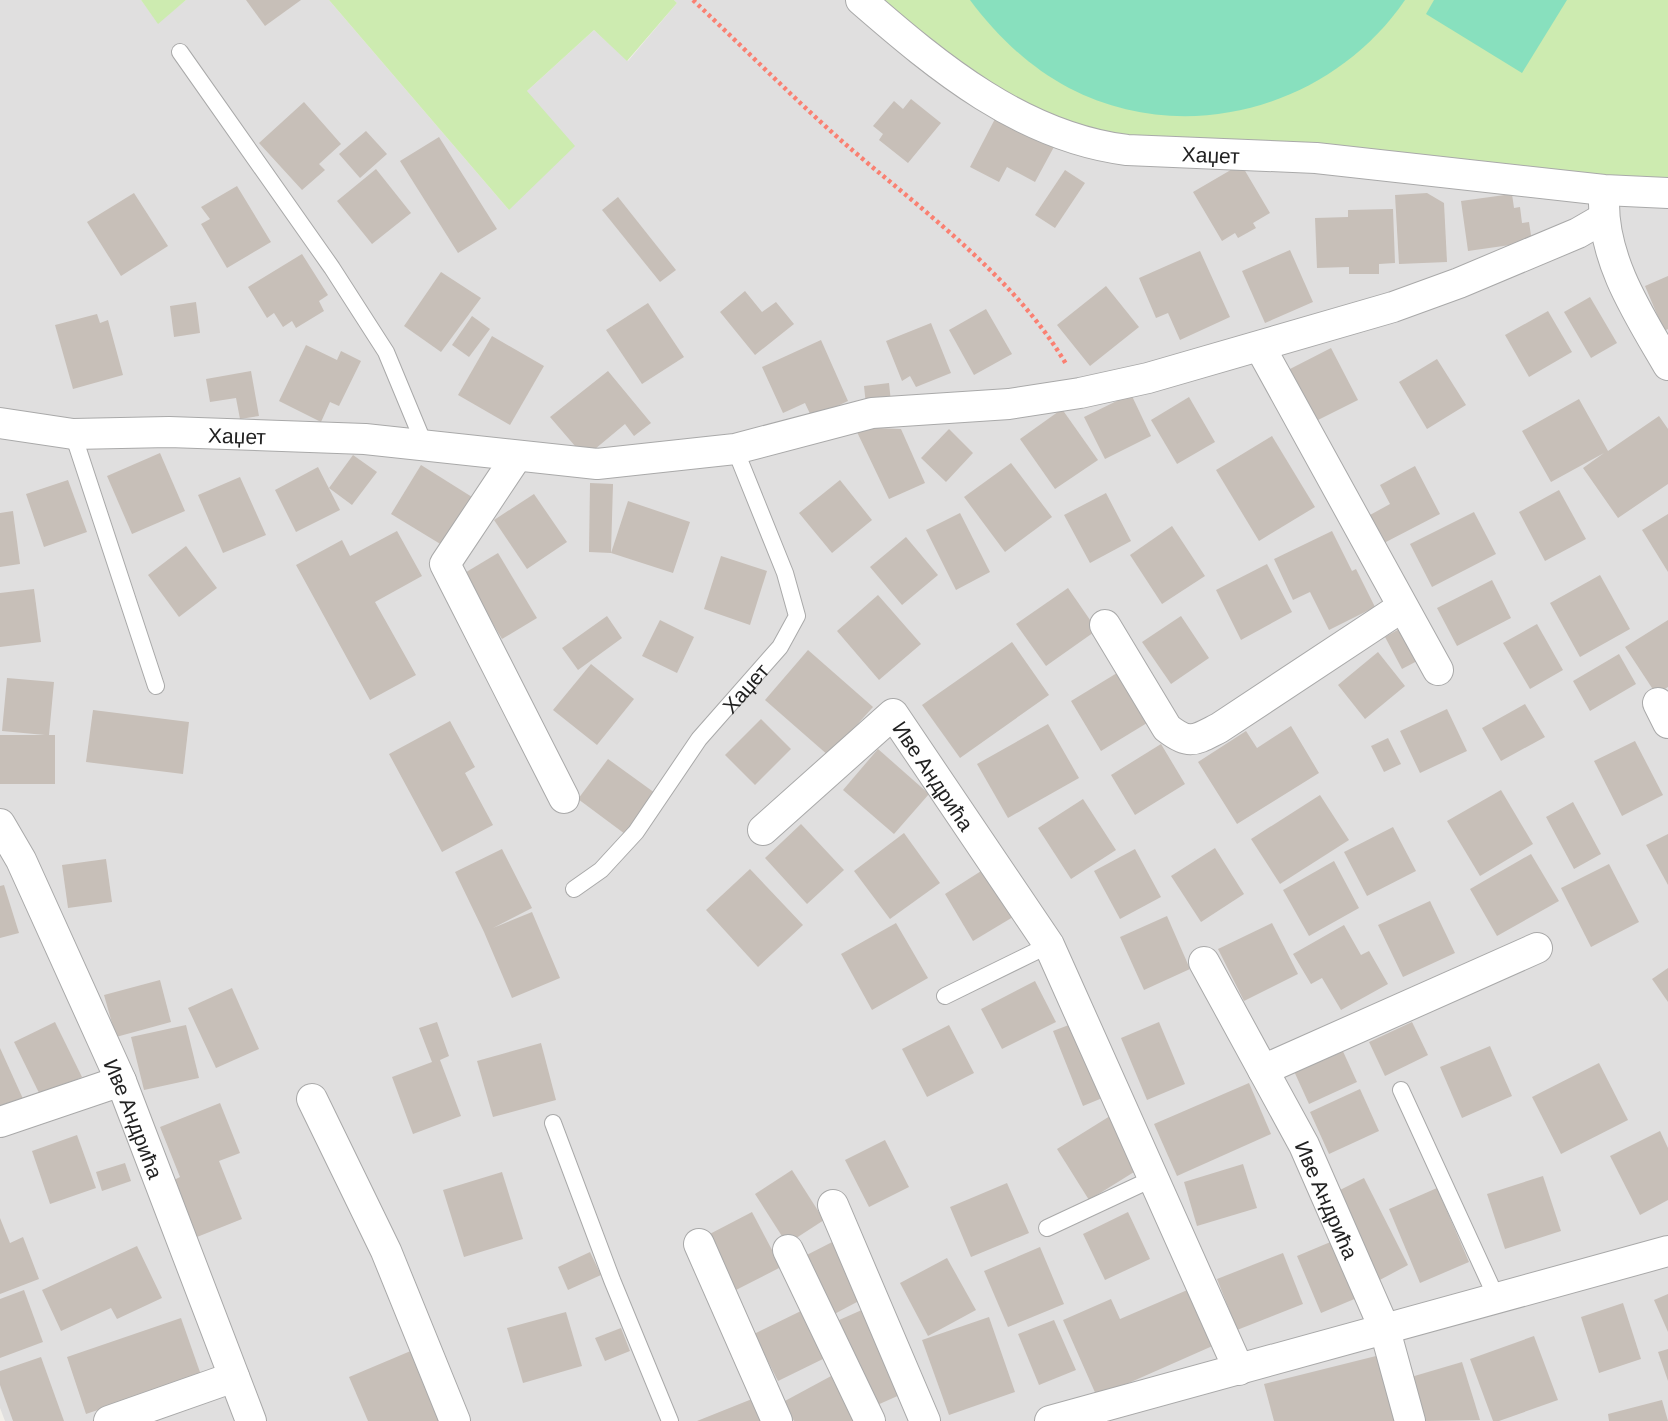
<svg xmlns="http://www.w3.org/2000/svg" width="1668" height="1421" font-family="Barlow,sans-serif">
	<style>
		.residential { fill: #e0dfdf }
		.grass { fill: #cdebb0 }
		.pitch { fill: #88e0be }
		.building { fill: #c7bfb8 }
		.lines { fill: none; stroke-linecap: round; stroke-linejoin: round }
		.service-casing { stroke: #a9a9a9; stroke-width: 18 }
		.minor-casing { stroke: #a9a9a9; stroke-width: 32 }
		.path { stroke: #fa8072; stroke-width: 4.5; stroke-dasharray: 3.5 3.5; stroke-linecap: butt }
		.service { stroke: #fff; stroke-width: 16 }
		.minor { stroke: #fff; stroke-width: 30 }
		.labels { text-anchor: middle; dominant-baseline: central; stroke-width: 5; stroke-linejoin: round; paint-order: stroke }
		.street-label { font-size: 21px; fill: #222; stroke: #fff }
	</style>
	<rect width="100%" height="100%" fill="#f2efe9"/>
	<polygon class="residential" points="0,0 141,0 158,23 186,0 329,0 509,210 527,91 594,30 628,61 677,3 674,0 861,0 1668,193 1668,1421 5,1421 0,1408"/>
	<g class="grass">
		<polygon points="141,0 186,0 158,24"/>
		<polygon points="329,0 674,0 677,3 627,61 594,30 527,91 575,146 509,210"/>
		<polygon points="861,0 1668,0 1668,193 1038,126"/>
	</g>
	<g class="pitch">
		<path d="M970,0H1405C1332,107 1186,149 1069,88C1029,67 997,36 970,0Z"/>
		<polygon points="1434,0 1567,0 1522,73 1426,14"/>
	</g>
	<g class="building">
		<polygon points="246,0 301,0 265,26"/>
		<polygon points="911,99 941,123 908,163 879,140 883,134 873,126 894,101 903,109"/>
		<polygon points="304,102 341,144 319,164 325,170 302,190 259,143"/>
		<polygon points="997,115 1055,145 1035,182 1007,167 999,182 970,167"/>
		<polygon points="366,131 387,154 360,178 339,154"/>
		<polygon points="439,137 497,229 458,253 400,161"/>
		<polygon points="1241,164 1270,213 1253,223 1256,228 1238,238 1235,233 1222,241 1193,192"/>
		<polygon points="376,169 411,213 372,244 337,201"/>
		<polygon points="1065,170 1085,183 1055,228 1035,215"/>
		<polygon points="237,186 271,242 227,268 201,224 210,219 201,207"/>
		<polygon points="134,193 168,246 121,276 87,222"/>
		<polygon points="1427,193 1444,203 1447,262 1399,264 1395,195"/>
		<polygon points="1512,194 1514,208 1520,207 1522,223 1529,222 1532,242 1468,251 1461,201"/>
		<polygon points="618,197 676,270 660,282 602,210"/>
		<polygon points="1393,209 1395,263 1379,264 1379,274 1349,274 1349,267 1317,268 1315,218 1348,217 1348,210"/>
		<polygon points="1290,250 1313,302 1265,323 1242,271"/>
		<polygon points="1200,251 1230,317 1180,340 1168,313 1156,318 1139,278"/>
		<polygon points="302,254 328,295 319,301 324,311 296,328 292,321 283,327 274,313 267,318 248,287"/>
		<polygon points="441,272 481,298 441,352 404,326"/>
		<polygon points="1668,276 1668,329 1664,331 1645,286"/>
		<polygon points="1106,286 1139,327 1090,366 1057,325"/>
		<polygon points="745,291 762,312 776,302 794,324 755,355 720,312"/>
		<polygon points="1590,297 1617,343 1591,358 1564,312"/>
		<polygon points="196,302 200,333 174,337 170,306"/>
		<polygon points="648,303 684,357 642,384 606,330"/>
		<polygon points="986,309 1012,354 974,375 949,330"/>
		<polygon points="1548,311 1572,352 1529,377 1505,335"/>
		<polygon points="97,314 100,323 108,320 123,375 73,389 55,325"/>
		<polygon points="472,316 490,329 469,357 452,345"/>
		<polygon points="931,323 951,373 916,387 910,376 902,381 886,341"/>
		<polygon points="492,336 544,366 510,425 458,395"/>
		<polygon points="821,340 848,401 812,418 805,403 783,413 762,367"/>
		<polygon points="306,345 337,360 341,351 361,361 339,406 330,402 321,422 279,401"/>
		<polygon points="1331,348 1358,400 1314,422 1288,370"/>
		<polygon points="1437,359 1466,405 1427,429 1399,382"/>
		<polygon points="251,371 259,416 240,419 236,398 210,402 206,379"/>
		<polygon points="608,371 651,423 634,436 625,424 595,449 575,446 550,417"/>
		<polygon points="889,383 891,402 866,405 864,386"/>
		<polygon points="1131,394 1151,436 1105,459 1084,417"/>
		<polygon points="1189,397 1215,442 1177,464 1151,420"/>
		<polygon points="1579,399 1608,451 1659,416 1668,429 1668,484 1618,518 1583,468 1604,453 1551,482 1522,431"/>
		<polygon points="1062,409 1098,460 1055,489 1020,439"/>
		<polygon points="877,428 901,429 925,483 889,499 857,432"/>
		<polygon points="949,429 973,453 946,482 921,458"/>
		<polygon points="1272,436 1315,507 1259,541 1216,470"/>
		<polygon points="160,453 185,511 132,534 107,476"/>
		<polygon points="353,455 377,472 352,505 329,488"/>
		<polygon points="1011,463 1052,517 1005,552 964,497"/>
		<polygon points="421,465 472,497 442,545 391,514"/>
		<polygon points="1415,466 1440,514 1384,543 1370,515 1390,504 1380,485"/>
		<polygon points="318,467 340,510 296,532 275,490"/>
		<polygon points="240,477 266,535 223,553 198,495"/>
		<polygon points="68,480 87,532 44,547 26,494"/>
		<polygon points="840,480 872,520 832,553 799,513"/>
		<polygon points="590,483 613,484 611,553 589,552"/>
		<polygon points="1559,490 1586,539 1545,561 1519,512"/>
		<polygon points="1106,493 1131,541 1090,563 1064,515"/>
		<polygon points="534,494 567,542 527,569 494,520"/>
		<polygon points="628,501 690,522 673,573 611,553"/>
		<polygon points="13,511 20,564 0,567 0,513"/>
		<polygon points="1474,512 1496,554 1432,587 1410,544"/>
		<polygon points="960,513 990,572 956,590 926,530"/>
		<polygon points="1668,514 1668,572 1642,530"/>
		<polygon points="1172,526 1205,576 1162,604 1130,555"/>
		<polygon points="397,531 422,576 375,602 416,675 370,700 296,565 342,540 350,556"/>
		<polygon points="1332,531 1352,571 1356,569 1375,607 1329,630 1310,592 1293,600 1274,559"/>
		<polygon points="906,537 938,575 902,605 870,567"/>
		<polygon points="186,546 217,588 179,617 148,575"/>
		<polygon points="498,553 537,618 502,639 463,574"/>
		<polygon points="721,556 767,571 750,625 704,609"/>
		<polygon points="1267,564 1292,612 1241,640 1216,590"/>
		<polygon points="1600,575 1630,629 1580,657 1550,603"/>
		<polygon points="1492,580 1511,618 1457,646 1437,608"/>
		<polygon points="1068,588 1097,630 1046,666 1016,624"/>
		<polygon points="34,589 41,642 0,647 0,593"/>
		<polygon points="878,595 921,644 879,680 837,631"/>
		<polygon points="607,616 622,638 578,670 562,648"/>
		<polygon points="1181,616 1209,658 1171,684 1142,642"/>
		<polygon points="660,620 694,637 677,673 642,656"/>
		<polygon points="1668,620 1668,687 1656,694 1625,647"/>
		<polygon points="1537,624 1563,670 1530,689 1503,643"/>
		<polygon points="1401,628 1419,660 1402,669 1385,637"/>
		<polygon points="1012,642 1049,695 960,758 922,705"/>
		<polygon points="808,650 873,707 829,756 765,700"/>
		<polygon points="1378,652 1405,686 1365,719 1338,685"/>
		<polygon points="1619,654 1636,684 1590,711 1573,681"/>
		<polygon points="591,664 634,699 597,745 553,710"/>
		<polygon points="1117,673 1147,723 1101,751 1071,701"/>
		<polygon points="7,678 54,682 49,735 55,735 55,784 0,784 0,735 45,735 2,731"/>
		<polygon points="1525,704 1545,737 1501,761 1482,728"/>
		<polygon points="1447,709 1467,751 1420,773 1400,731"/>
		<polygon points="93,710 189,722 183,774 86,762"/>
		<polygon points="761,719 791,749 755,785 725,755"/>
		<polygon points="450,721 475,767 465,773 493,825 442,852 389,754"/>
		<polygon points="1048,724 1079,778 1008,818 977,764"/>
		<polygon points="1291,726 1319,773 1237,824 1198,762 1246,731 1257,748"/>
		<polygon points="1388,738 1401,764 1384,772 1371,746"/>
		<polygon points="1635,741 1663,795 1622,816 1594,761"/>
		<polygon points="1161,744 1185,784 1135,815 1111,775"/>
		<polygon points="878,749 929,794 894,834 843,790"/>
		<polygon points="608,759 655,793 625,834 578,799"/>
		<polygon points="1501,790 1533,844 1480,876 1447,821"/>
		<polygon points="1320,795 1349,840 1280,884 1251,839"/>
		<polygon points="1083,799 1116,850 1071,879 1038,828"/>
		<polygon points="1573,802 1601,854 1574,869 1546,817"/>
		<polygon points="801,824 844,870 807,904 765,858"/>
		<polygon points="1393,827 1416,871 1367,896 1344,852"/>
		<polygon points="904,833 940,883 890,919 854,871"/>
		<polygon points="1668,834 1668,885 1646,845"/>
		<polygon points="1215,848 1244,894 1201,922 1171,876"/>
		<polygon points="502,849 532,908 493,928 532,912 560,978 512,998 484,932 455,872"/>
		<polygon points="1135,849 1161,897 1120,919 1094,871"/>
		<polygon points="1531,854 1559,901 1497,936 1470,889"/>
		<polygon points="106,859 112,902 68,908 62,865"/>
		<polygon points="1334,861 1359,908 1309,936 1283,890"/>
		<polygon points="1609,864 1639,922 1591,947 1561,888"/>
		<polygon points="989,866 1018,914 973,941 945,894"/>
		<polygon points="750,869 803,925 758,967 706,910"/>
		<polygon points="4,885 19,933 0,938 0,886"/>
		<polygon points="1430,901 1455,953 1403,977 1378,925"/>
		<polygon points="1167,916 1190,969 1144,990 1120,937"/>
		<polygon points="896,923 928,978 872,1010 841,954"/>
		<polygon points="1272,923 1298,974 1244,1001 1218,949"/>
		<polygon points="1344,925 1361,955 1369,951 1388,984 1341,1010 1322,978 1311,984 1293,954"/>
		<polygon points="1668,968 1668,1002 1652,979"/>
		<polygon points="160,980 171,1022 116,1037 104,995"/>
		<polygon points="1035,981 1056,1022 1002,1049 981,1009"/>
		<polygon points="232,988 259,1049 216,1068 188,1008"/>
		<polygon points="1082,1020 1112,1094 1083,1106 1053,1031"/>
		<polygon points="55,1022 82,1077 41,1097 14,1042"/>
		<polygon points="437,1022 449,1056 440,1060 461,1116 413,1134 392,1077 432,1062 419,1028"/>
		<polygon points="1159,1022 1185,1084 1147,1100 1121,1038"/>
		<polygon points="1412,1022 1428,1055 1385,1076 1369,1042"/>
		<polygon points="186,1025 199,1078 144,1090 131,1037"/>
		<polygon points="949,1025 974,1073 927,1097 902,1049"/>
		<polygon points="541,1043 556,1100 493,1117 477,1061"/>
		<polygon points="1490,1046 1512,1096 1462,1118 1440,1067"/>
		<polygon points="1341,1047 1357,1082 1309,1104 1293,1069"/>
		<polygon points="0,1048 24,1101 0,1112"/>
		<polygon points="1599,1063 1628,1120 1561,1154 1532,1097"/>
		<polygon points="1249,1083 1271,1134 1177,1176 1154,1124"/>
		<polygon points="1360,1089 1379,1131 1329,1154 1310,1112"/>
		<polygon points="220,1103 240,1153 219,1161 242,1219 197,1237 174,1180 180,1177 160,1127"/>
		<polygon points="1110,1116 1142,1167 1089,1200 1057,1149"/>
		<polygon points="1660,1131 1668,1148 1668,1200 1640,1215 1610,1156"/>
		<polygon points="77,1135 96,1188 50,1204 32,1151"/>
		<polygon points="885,1140 909,1187 869,1207 845,1160"/>
		<polygon points="125,1163 131,1181 102,1191 96,1172"/>
		<polygon points="1243,1164 1257,1208 1197,1226 1184,1182"/>
		<polygon points="792,1170 824,1220 787,1244 755,1194"/>
		<polygon points="502,1172 523,1239 464,1257 443,1190"/>
		<polygon points="1543,1176 1561,1231 1505,1249 1487,1194"/>
		<polygon points="1364,1178 1408,1265 1376,1282 1332,1194"/>
		<polygon points="1007,1183 1029,1233 971,1257 950,1207"/>
		<polygon points="1437,1188 1469,1262 1420,1283 1389,1209"/>
		<polygon points="752,1212 781,1267 732,1292 704,1237"/>
		<polygon points="1128,1212 1150,1259 1105,1280 1083,1234"/>
		<polygon points="0,1218 10,1243 23,1237 39,1279 0,1294"/>
		<polygon points="840,1238 870,1295 827,1318 797,1260"/>
		<polygon points="1340,1238 1364,1295 1321,1313 1297,1256"/>
		<polygon points="137,1246 162,1298 117,1319 111,1308 61,1331 42,1290"/>
		<polygon points="1040,1247 1064,1304 1008,1327 984,1271"/>
		<polygon points="590,1252 601,1275 568,1290 558,1267"/>
		<polygon points="1283,1253 1303,1304 1237,1330 1217,1279"/>
		<polygon points="947,1258 976,1310 928,1336 900,1283"/>
		<polygon points="1192,1288 1217,1344 1097,1397 1063,1320 1111,1299 1120,1319"/>
		<polygon points="24,1290 43,1342 0,1358 0,1299"/>
		<polygon points="1668,1294 1668,1332 1654,1300"/>
		<polygon points="1623,1303 1641,1359 1599,1373 1581,1317"/>
		<polygon points="864,1309 902,1394 866,1410 828,1325"/>
		<polygon points="803,1310 827,1357 778,1381 754,1334"/>
		<polygon points="566,1312 582,1366 523,1383 507,1328"/>
		<polygon points="989,1317 1015,1392 949,1415 922,1340"/>
		<polygon points="181,1318 201,1375 86,1414 67,1357"/>
		<polygon points="1054,1320 1076,1370 1039,1385 1018,1334"/>
		<polygon points="621,1328 630,1351 605,1361 595,1338"/>
		<polygon points="1534,1336 1558,1400 1499,1421 1493,1421 1470,1359"/>
		<polygon points="1668,1349 1668,1381 1658,1352"/>
		<polygon points="413,1350 444,1421 368,1421 349,1377"/>
		<polygon points="1380,1355 1397,1421 1274,1421 1264,1384"/>
		<polygon points="41,1357 64,1421 13,1421 0,1385 0,1371"/>
		<polygon points="1462,1362 1480,1420 1425,1421 1411,1377"/>
		<polygon points="833,1375 859,1421 794,1421 783,1402"/>
		<polygon points="762,1395 773,1421 697,1421"/>
		<polygon points="1662,1400 1668,1421 1609,1421 1608,1414"/>
	</g>
	<g class="lines">
		<g class="service-casing">
			<g id="service">
				<polyline points="180,52 332,268 386,352 425,446"/>
				<polyline points="73,434 156,686"/>
				<path id="s1" d="M574,889L601,870L636,832L699,739L780,647L797,616L785,573L735,449"/>
				<polyline points="945,996 1049,945"/>
				<polyline points="1401,1090 1497,1299"/>
				<polyline points="553,1123 612,1280 670,1421"/>
				<polyline points="1047,1228 1154,1178"/>
			</g>
		</g>
		<g class="minor-casing">
			<g id="minor">
				<path id="s2" d="M861,0C938,67 1022,137 1127,150L1316,158L1604,190L1668,193"/>
				<path d="M1604,201C1603,261 1639,315 1668,365"/>
				<polyline points="1260,347 1438,670"/>
				<path id="s3" d="M0,423L73,434L169,432L365,439L597,464L735,449L872,413L1009,404L1080,393L1148,378L1393,307L1459,283L1578,233L1604,218"/>
				<polyline points="517,456 445,564 564,798"/>
				<path d="M1105,625L1167,728C1190,746 1195,740 1219,728L1402,607"/>
				<polyline points="1658,703 1668,723"/>
				<path id="s4" d="M0,824L21,860L121,1081L251,1421"/>
				<path id="s5" d="M763,830L893,714L1049,945L1239,1370"/>
				<path id="s6" d="M1204,962L1304,1145L1385,1330L1410,1421"/>
				<polyline points="1263,1070 1537,948"/>
				<polyline points="312,1099 386,1251 455,1421"/>
				<polyline points="0,1122 121,1081"/>
				<polyline points="833,1205 925,1421"/>
				<polyline points="699,1244 777,1421"/>
				<polyline points="788,1250 870,1421"/>
				<polyline points="109,1421 234,1377"/>
				<polyline points="1050,1421 1668,1251"/>
			</g>
		</g>
		<path class="path" d="M693,0C743,47 792,97 844,143C919,208 1015,277 1066,364"/>
		<use href="#service" class="service"/>
		<use href="#minor" class="minor"/>
	</g>
	<g class="labels">
		<g class="street-label">
			<text stroke="none"><textPath href="#s2" startOffset="394">Хаџет</textPath></text>
			<text stroke="none"><textPath href="#s3" startOffset="238">Хаџет</textPath></text>
			<text stroke="none"><textPath href="#s1" startOffset="266">Хаџет</textPath></text>
			<text stroke="none"><textPath href="#s5" startOffset="248">Иве Андрића</textPath></text>
			<text stroke="none"><textPath href="#s4" startOffset="324">Иве Андрића</textPath></text>
			<text stroke="none"><textPath href="#s6" startOffset="268">Иве Андрића</textPath></text>
		</g>
	</g>
</svg>
